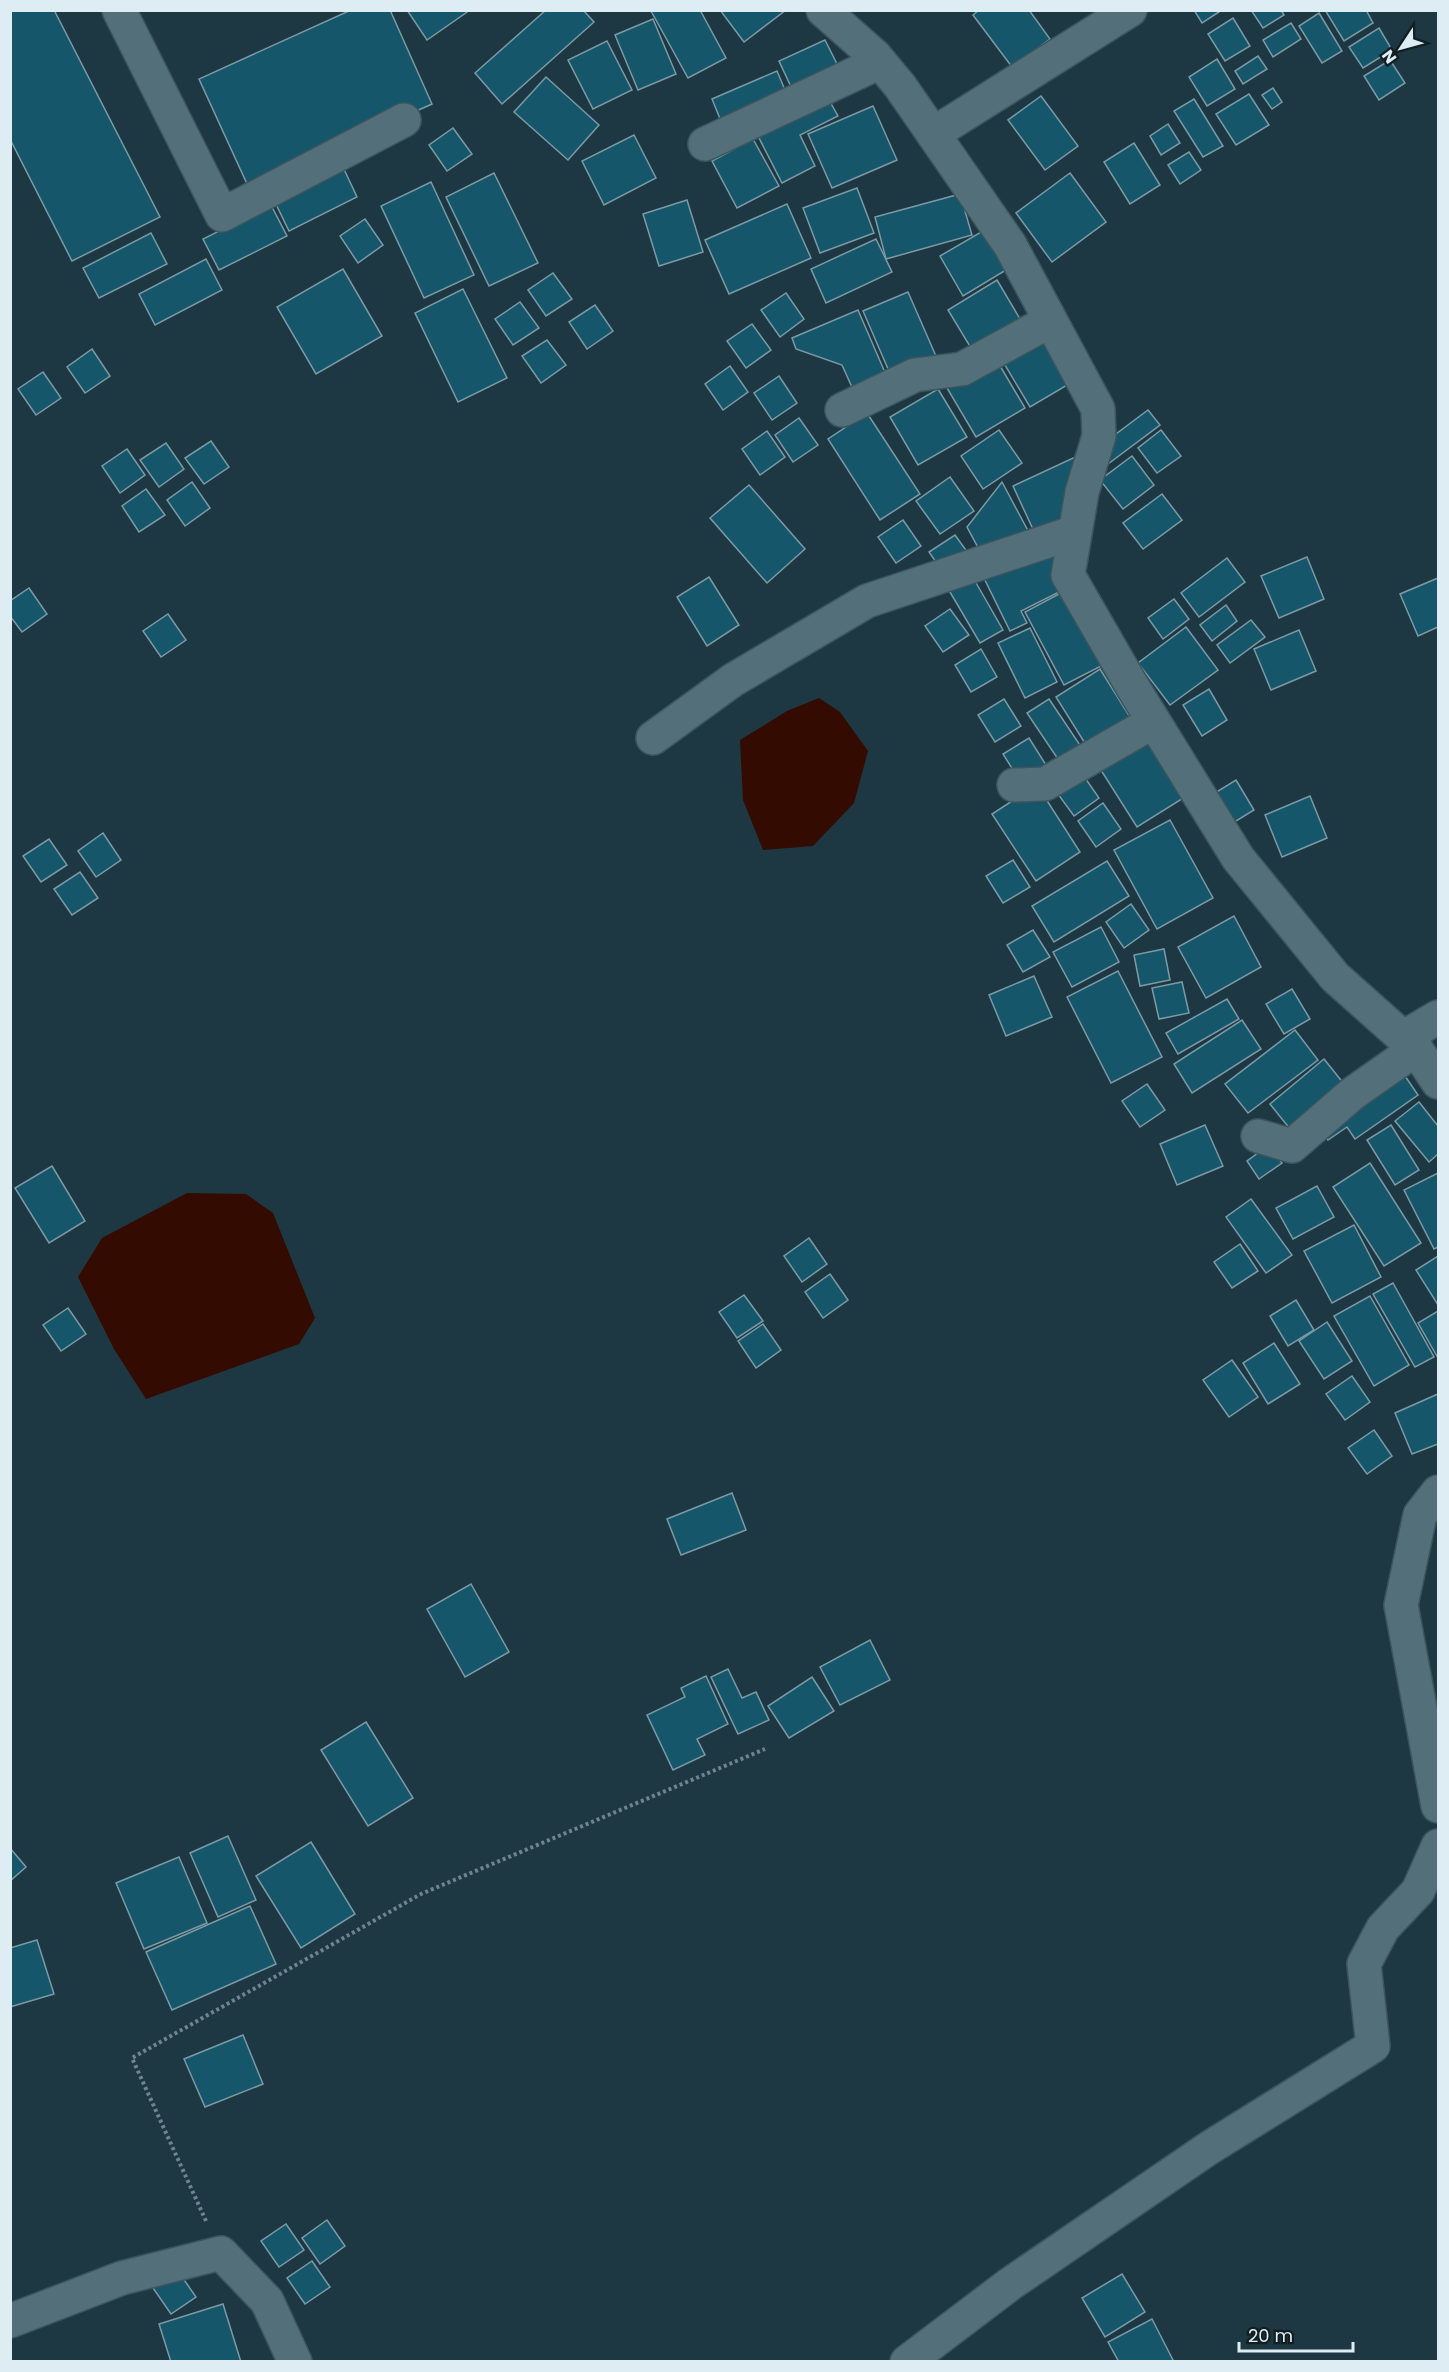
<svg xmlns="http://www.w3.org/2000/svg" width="1449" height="2372" font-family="Poppins,sans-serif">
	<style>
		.water { fill: #340b00 }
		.building { fill: #15566a; stroke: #7c9aa5; stroke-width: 1.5 }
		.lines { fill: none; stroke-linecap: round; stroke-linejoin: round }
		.minor-casing { stroke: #3c555d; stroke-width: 36 }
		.path { stroke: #6e858d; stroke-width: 4; stroke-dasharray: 3 3; stroke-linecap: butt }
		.minor { stroke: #536f7a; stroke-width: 33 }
	</style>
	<rect width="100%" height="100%" fill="#1d3842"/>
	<g class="water">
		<polygon points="819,698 840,712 868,751 854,803 813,846 763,850 743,800 740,740 787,711"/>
		<polygon points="187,1193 246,1194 273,1213 315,1318 299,1344 146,1399 114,1349 78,1277 102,1238"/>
	</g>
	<g class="building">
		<polygon points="10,10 54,10 160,217 72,261 10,139"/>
		<polygon points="351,10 390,10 432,104 248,186 199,79"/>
		<polygon points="407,10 470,10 427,40"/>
		<polygon points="546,10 583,10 594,22 502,104 475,73"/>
		<polygon points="652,10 700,10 726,58 688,78 651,11"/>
		<polygon points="720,10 786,10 744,42"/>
		<polygon points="979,10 1029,10 1050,39 1012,67 973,15"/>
		<polygon points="1194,10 1219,10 1219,12 1202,23"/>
		<polygon points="1251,10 1281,10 1284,15 1263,28"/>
		<polygon points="1325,10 1366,10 1373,23 1344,41"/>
		<polygon points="1319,13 1342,51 1322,63 1299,26"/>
		<polygon points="1233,18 1250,46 1225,61 1208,34"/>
		<polygon points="653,19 676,74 638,90 615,35"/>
		<polygon points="1291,23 1301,39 1273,57 1263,40"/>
		<polygon points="1379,28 1392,50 1363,68 1349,47"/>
		<polygon points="825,40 847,84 800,106 779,61"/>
		<polygon points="607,41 632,90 593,109 568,60"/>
		<polygon points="1258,56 1267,69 1243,84 1235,71"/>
		<polygon points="1217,59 1235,89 1207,106 1189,77"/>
		<polygon points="1390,60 1405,83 1379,100 1364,76"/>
		<polygon points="777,71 793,109 727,136 712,99"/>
		<polygon points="546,77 599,125 568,160 514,112"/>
		<polygon points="1273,88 1282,102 1272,109 1262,95"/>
		<polygon points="1249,94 1269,125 1236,145 1216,114"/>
		<polygon points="1041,96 1078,146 1045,170 1008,120"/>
		<polygon points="1194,99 1223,146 1203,157 1174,111"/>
		<polygon points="829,100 838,116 800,135 815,166 782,183 758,136"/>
		<polygon points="873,106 897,160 832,188 808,134"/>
		<polygon points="1168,124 1180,143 1161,155 1150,136"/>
		<polygon points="453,128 472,154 447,171 429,145"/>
		<polygon points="634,135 656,178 604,205 582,161"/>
		<polygon points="753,139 779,186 737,208 712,161"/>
		<polygon points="1134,143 1160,185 1130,204 1104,162"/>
		<polygon points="1189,152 1201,170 1180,184 1168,165"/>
		<polygon points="342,165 357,197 289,231 274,200"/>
		<polygon points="494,173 538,263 489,286 446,197"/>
		<polygon points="1070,173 1106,222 1052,262 1016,213"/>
		<polygon points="431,182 474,275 424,298 381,206"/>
		<polygon points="857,188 874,233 820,253 803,208"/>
		<polygon points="960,194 972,235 886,259 875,217"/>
		<polygon points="687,200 703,252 659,266 643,214"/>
		<polygon points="787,204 811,258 729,294 705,240"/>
		<polygon points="271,205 287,236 219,270 203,239"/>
		<polygon points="365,219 383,245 358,263 340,236"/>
		<polygon points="988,228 1011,267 963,296 940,256"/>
		<polygon points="151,233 167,264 99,298 83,268"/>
		<polygon points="876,239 892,272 826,303 811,269"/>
		<polygon points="206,259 222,290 155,325 139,294"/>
		<polygon points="343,269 382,336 316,374 277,307"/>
		<polygon points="553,273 572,299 546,316 528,290"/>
		<polygon points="997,280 1026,329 977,358 948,310"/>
		<polygon points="463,289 507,378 458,402 415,313"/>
		<polygon points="908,292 946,379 901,399 863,311"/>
		<polygon points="786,293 804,319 780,337 761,310"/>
		<polygon points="520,302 539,328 513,345 495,319"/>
		<polygon points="595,305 613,331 587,349 569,322"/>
		<polygon points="858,310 893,391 860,405 842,365 796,349 792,338"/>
		<polygon points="752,324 771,350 746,368 727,341"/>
		<polygon points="1046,334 1074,381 1030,407 1002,360"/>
		<polygon points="547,340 566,365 541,383 522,356"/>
		<polygon points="92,349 110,376 85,393 67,367"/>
		<polygon points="996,359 1025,408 976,437 947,388"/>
		<polygon points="730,366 748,392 723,410 705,384"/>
		<polygon points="43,372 61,398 36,415 18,389"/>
		<polygon points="779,376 797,403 772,420 754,393"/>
		<polygon points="938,389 967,437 918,465 890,417"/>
		<polygon points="1148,410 1160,425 1108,464 1096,449"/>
		<polygon points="867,413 920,494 880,520 828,439"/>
		<polygon points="799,418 818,445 793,462 775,435"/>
		<polygon points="999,430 1022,463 983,489 961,456"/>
		<polygon points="1161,430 1181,456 1157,473 1138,448"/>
		<polygon points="767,431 785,457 760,475 742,449"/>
		<polygon points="211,441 229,467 204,484 185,458"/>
		<polygon points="166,443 184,469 159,487 140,460"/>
		<polygon points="127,449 145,475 120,493 102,466"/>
		<polygon points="1086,452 1073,522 1037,538 1013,486"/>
		<polygon points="1132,456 1154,485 1123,509 1100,480"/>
		<polygon points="950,477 974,511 940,534 916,501"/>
		<polygon points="192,482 210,508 185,526 167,500"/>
		<polygon points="1002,482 1034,542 988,566 967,527"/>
		<polygon points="749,485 805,549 767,583 710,518"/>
		<polygon points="146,489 165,515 139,532 122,506"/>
		<polygon points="1162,494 1182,520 1143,549 1123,523"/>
		<polygon points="903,520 921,546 896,563 878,537"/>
		<polygon points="955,535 973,560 947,578 929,552"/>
		<polygon points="1067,537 1069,587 1021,611 1027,623 1010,631 983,576"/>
		<polygon points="1307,557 1324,599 1279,618 1261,576"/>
		<polygon points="1227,558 1245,582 1199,617 1181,593"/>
		<polygon points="971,574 1003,630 980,643 947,587"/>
		<polygon points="709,577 739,625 707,646 677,597"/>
		<polygon points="1438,578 1438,627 1418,636 1400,594"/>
		<polygon points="1072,587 1111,661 1064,685 1025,612"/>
		<polygon points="29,588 47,614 22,632 10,616 10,601"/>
		<polygon points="1174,599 1189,619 1163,639 1148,618"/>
		<polygon points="1226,605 1237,621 1212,641 1200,625"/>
		<polygon points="950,609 969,635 943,652 925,626"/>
		<polygon points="168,614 186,640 161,657 143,631"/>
		<polygon points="1251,620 1265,637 1230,663 1217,645"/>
		<polygon points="1186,627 1218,670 1170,705 1138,663"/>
		<polygon points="1030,628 1057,682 1025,698 998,643"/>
		<polygon points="1299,630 1316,671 1271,690 1254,649"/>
		<polygon points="981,649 997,677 971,692 955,665"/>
		<polygon points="1100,669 1135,725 1091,753 1056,697"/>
		<polygon points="1209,689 1227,720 1202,736 1183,705"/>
		<polygon points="1004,699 1021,726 995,742 978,715"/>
		<polygon points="1049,699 1088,757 1066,771 1027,713"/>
		<polygon points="1148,737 1185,797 1137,827 1099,767"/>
		<polygon points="1029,738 1046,765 1020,781 1003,754"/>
		<polygon points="1081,772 1099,798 1074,816 1055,790"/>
		<polygon points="1236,780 1254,810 1228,826 1210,796"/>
		<polygon points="1037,785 1080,852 1036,881 992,814"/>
		<polygon points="1310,796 1327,838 1282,857 1265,815"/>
		<polygon points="1103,803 1121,829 1096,847 1078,821"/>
		<polygon points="1170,820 1213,898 1157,929 1114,850"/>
		<polygon points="103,833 121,860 96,877 78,851"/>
		<polygon points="49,839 67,865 41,882 23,856"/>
		<polygon points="1013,860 1030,887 1003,903 986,876"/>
		<polygon points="1107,861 1129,896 1054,942 1032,906"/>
		<polygon points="80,872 98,898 72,915 54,889"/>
		<polygon points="1131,904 1149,930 1124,948 1106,922"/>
		<polygon points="1234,916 1261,967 1206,998 1178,947"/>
		<polygon points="1101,927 1119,962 1072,987 1053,952"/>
		<polygon points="1033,930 1050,957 1023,972 1007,945"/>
		<polygon points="1164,949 1170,980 1140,986 1134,955"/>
		<polygon points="1118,971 1162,1057 1111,1083 1067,997"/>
		<polygon points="1034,976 1052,1017 1006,1036 989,995"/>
		<polygon points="1182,982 1189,1013 1159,1019 1152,988"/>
		<polygon points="1292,989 1310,1019 1284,1034 1266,1004"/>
		<polygon points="1227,999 1239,1019 1178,1054 1166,1033"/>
		<polygon points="1242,1020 1261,1049 1192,1093 1174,1064"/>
		<polygon points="1295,1030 1318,1060 1248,1113 1225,1084"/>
		<polygon points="1324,1059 1344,1084 1290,1129 1270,1104"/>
		<polygon points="1401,1070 1418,1095 1355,1139 1347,1127 1328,1140 1319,1128"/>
		<polygon points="1147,1084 1165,1110 1140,1127 1122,1101"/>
		<polygon points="1419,1102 1438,1126 1438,1154 1429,1162 1395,1121"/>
		<polygon points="1205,1125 1223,1166 1177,1185 1160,1144"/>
		<polygon points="1391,1125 1419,1170 1395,1185 1367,1140"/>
		<polygon points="1269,1145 1282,1163 1259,1179 1247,1161"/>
		<polygon points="1370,1163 1421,1243 1384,1266 1333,1187"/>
		<polygon points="52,1166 85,1221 49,1243 15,1188"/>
		<polygon points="1438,1173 1438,1247 1434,1249 1404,1190"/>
		<polygon points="1317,1186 1334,1217 1293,1239 1276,1208"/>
		<polygon points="1251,1199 1292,1255 1266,1273 1226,1217"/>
		<polygon points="1354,1225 1381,1277 1332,1303 1304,1251"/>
		<polygon points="809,1238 827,1264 802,1282 784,1256"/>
		<polygon points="1240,1244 1258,1271 1232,1288 1214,1262"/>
		<polygon points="1438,1256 1438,1305 1416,1270"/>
		<polygon points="830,1274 848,1300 823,1318 805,1292"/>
		<polygon points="1393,1283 1434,1357 1415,1367 1373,1294"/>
		<polygon points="744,1295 763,1321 737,1338 719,1312"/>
		<polygon points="1370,1296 1409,1365 1374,1386 1334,1316"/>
		<polygon points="1296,1300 1314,1330 1288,1346 1270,1316"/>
		<polygon points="68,1308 86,1334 61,1351 43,1325"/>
		<polygon points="1438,1311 1438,1358 1418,1323"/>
		<polygon points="1327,1322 1352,1361 1324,1379 1299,1341"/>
		<polygon points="763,1324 781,1350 756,1368 738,1341"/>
		<polygon points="1274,1343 1300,1384 1268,1404 1243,1363"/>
		<polygon points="1232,1360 1258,1397 1229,1417 1203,1380"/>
		<polygon points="1352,1376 1370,1402 1345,1420 1326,1394"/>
		<polygon points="1438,1394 1438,1444 1412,1454 1395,1413"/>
		<polygon points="1374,1430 1392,1456 1367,1474 1348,1448"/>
		<polygon points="732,1493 746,1530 681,1555 667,1519"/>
		<polygon points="471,1584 509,1652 465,1677 427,1609"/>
		<polygon points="870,1640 890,1680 840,1705 820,1667"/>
		<polygon points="728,1669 742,1698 756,1692 769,1720 738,1734 711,1677"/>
		<polygon points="706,1676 728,1724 697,1739 705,1755 673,1770 647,1715 685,1697 681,1688"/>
		<polygon points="812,1677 834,1711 789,1738 768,1706"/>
		<polygon points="366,1722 413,1798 368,1826 321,1750"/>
		<polygon points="228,1836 256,1900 218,1917 190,1853"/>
		<polygon points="311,1842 355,1914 301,1948 256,1876"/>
		<polygon points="10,1848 26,1867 10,1881"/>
		<polygon points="179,1857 207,1923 144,1949 116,1883"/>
		<polygon points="250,1906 276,1964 172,2010 146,1952"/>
		<polygon points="37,1940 54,1994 10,2007 10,1948"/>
		<polygon points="243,2035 263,2084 205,2107 184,2059"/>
		<polygon points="327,2220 345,2246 320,2264 302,2238"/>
		<polygon points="286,2224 304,2250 279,2267 261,2241"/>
		<polygon points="312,2261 330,2287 305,2304 287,2278"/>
		<polygon points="178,2271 196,2297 171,2314 153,2288"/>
		<polygon points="1122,2274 1145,2312 1105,2337 1082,2298"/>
		<polygon points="223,2304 241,2362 171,2362 159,2324"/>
		<polygon points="1152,2319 1174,2362 1119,2362 1108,2342"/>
	</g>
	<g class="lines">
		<g class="minor-casing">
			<g id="minor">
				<polyline points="119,10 222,215 404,120"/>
				<polyline points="823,10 875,56 900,86 1010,245 1098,409 1099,436 1082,492 1068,575 1132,686 1238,858 1335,977 1416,1049 1352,1094 1292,1146 1258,1136"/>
				<polyline points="933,134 1130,10"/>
				<polyline points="705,144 880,62"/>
				<polyline points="842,410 915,375 962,369 1050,321"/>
				<polyline points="653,738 733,680 867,601 1075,532"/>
				<polyline points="1014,785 1045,784 1153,722"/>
				<polyline points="1438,1017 1411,1033 1416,1049 1438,1082"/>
				<polyline points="1438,1492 1420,1515 1401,1605 1438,1806"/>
				<polyline points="10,2321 122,2278 221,2253 267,2301 295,2362"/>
				<polyline points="907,2362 1010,2284 1209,2148 1373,2046 1364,1964 1383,1928 1418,1891 1438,1846"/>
			</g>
		</g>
		<polyline class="path" points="206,2221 132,2058 421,1894 765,1749"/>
		<use href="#minor" class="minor"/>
	</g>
	<rect width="1449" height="2372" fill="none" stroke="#ddedf3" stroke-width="24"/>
	<g transform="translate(1401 48) rotate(234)" stroke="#121e22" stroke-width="4.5" paint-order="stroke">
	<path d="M0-4.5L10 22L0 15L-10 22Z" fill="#ddedf3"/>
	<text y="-9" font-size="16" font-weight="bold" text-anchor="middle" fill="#ddedf3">N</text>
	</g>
	<path d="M1239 2342v9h114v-9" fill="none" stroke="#ddedf3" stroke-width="3"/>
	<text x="1248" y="2342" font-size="18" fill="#ddedf3" stroke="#121e22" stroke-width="4.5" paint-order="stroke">20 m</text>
</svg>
